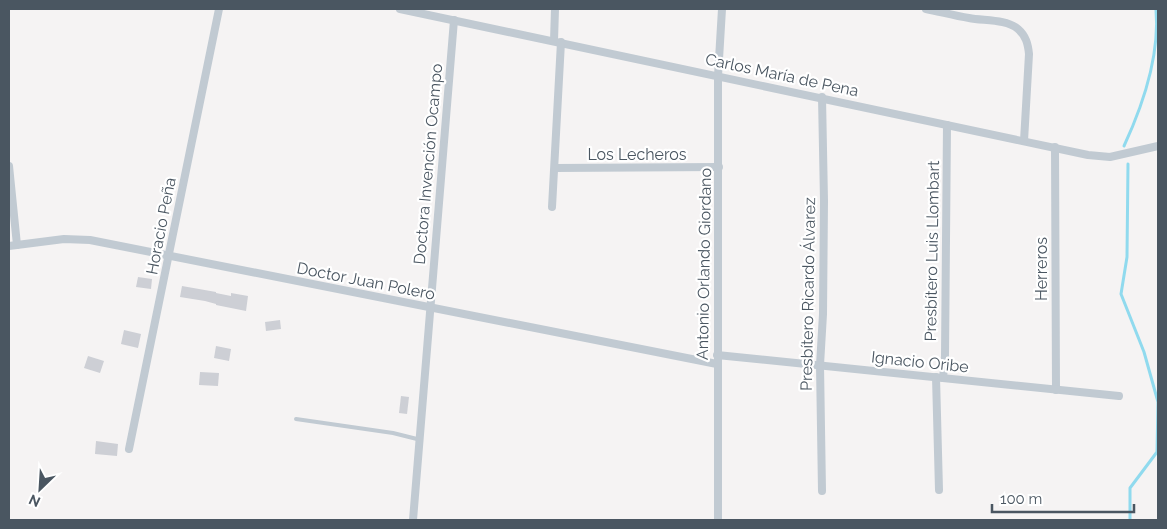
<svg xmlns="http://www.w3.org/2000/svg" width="1167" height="529" font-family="Raleway,sans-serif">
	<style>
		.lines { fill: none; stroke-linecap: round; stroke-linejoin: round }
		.stream { stroke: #90daee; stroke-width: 3 }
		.building { fill: #cdcfd5 }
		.service { stroke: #c1cad2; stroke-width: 4 }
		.minor { stroke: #c1cad2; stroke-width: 8 }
		.labels { text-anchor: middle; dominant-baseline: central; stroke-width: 4.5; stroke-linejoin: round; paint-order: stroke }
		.street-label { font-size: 16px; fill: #4a5661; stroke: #fff }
	</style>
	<rect width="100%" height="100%" fill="#f5f3f3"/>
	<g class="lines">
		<g class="stream">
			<path d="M1124,146C1143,105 1160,55 1156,9"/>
			<polyline points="1128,164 1127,257 1121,294 1144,352 1158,402 1157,452 1130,488 1130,520"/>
		</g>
	</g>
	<g class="building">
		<polygon points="138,277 152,279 151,289 136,287"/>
		<polygon points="182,286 216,292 216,293 231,296 231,293 248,296 246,311 216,305 216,304 205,301 180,297"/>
		<polygon points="280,320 281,329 266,331 265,322"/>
		<polygon points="124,330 141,334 138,348 121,344"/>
		<polygon points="216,346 231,349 229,361 214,358"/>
		<polygon points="88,356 104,361 100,373 84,368"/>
		<polygon points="200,372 219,373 218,386 199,385"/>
		<polygon points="401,396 409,397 407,414 399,413"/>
		<polygon points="96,441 118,444 117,456 95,454"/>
	</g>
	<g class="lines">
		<polyline class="service" points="296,419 393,433 421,440"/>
		<g class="minor">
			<polyline points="400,9 1088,155 1110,157 1158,146"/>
			<path d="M926,9C941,12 955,16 969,18C984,21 1006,19 1018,29C1026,36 1028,44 1029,54L1024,141"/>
			<polyline points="554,41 555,9"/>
			<polyline points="822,97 824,201 823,314 820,365 822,491"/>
			<polyline points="1055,147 1056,390"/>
			<polyline points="9,166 17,245"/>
			<polyline points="555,168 719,167"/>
			<polyline points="552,207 561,42"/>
			<polyline points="9,246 64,239 90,240 717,364"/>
			<polyline points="717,355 1119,396"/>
			<polyline points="936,377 939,490"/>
			<polyline points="943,378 945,356 947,125"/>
			<polyline points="129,449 219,9"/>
			<polyline points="413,520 454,20"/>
			<polyline points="718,520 718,76 722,9"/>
		</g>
	</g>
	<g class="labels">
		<g class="street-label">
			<text transform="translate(782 75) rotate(12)">Carlos María de Pena</text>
			<text x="637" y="154">Los Lecheros</text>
			<text transform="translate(428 164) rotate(-85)">Doctora Invención Ocampo</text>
			<text transform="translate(161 226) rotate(-79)">Horacio Peña</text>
			<text transform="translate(932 251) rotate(-89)">Presbítero Luis Llombart</text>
			<text transform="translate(704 264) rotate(-89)">Antonio Orlando Giordano</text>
			<text transform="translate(1041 269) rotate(-90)">Herreros</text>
			<text transform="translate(366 281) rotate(11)">Doctor Juan Polero</text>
			<text transform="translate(808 294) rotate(-89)">Presbítero Ricardo Álvarez</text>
			<text transform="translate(920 362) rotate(6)">Ignacio Oribe</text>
		</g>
	</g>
	<rect width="1167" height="529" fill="none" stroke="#4a5661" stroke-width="20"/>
	<g transform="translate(40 489) rotate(205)" stroke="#ffffff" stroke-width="4" paint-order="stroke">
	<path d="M0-4L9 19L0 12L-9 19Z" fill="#4a5661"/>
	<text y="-8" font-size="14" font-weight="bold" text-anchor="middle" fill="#4a5661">N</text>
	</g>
	<path d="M992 504v8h142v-8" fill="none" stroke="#4a5661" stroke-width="2.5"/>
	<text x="1000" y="504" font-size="15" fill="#4a5661" stroke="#ffffff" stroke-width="4" paint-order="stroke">100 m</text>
</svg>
